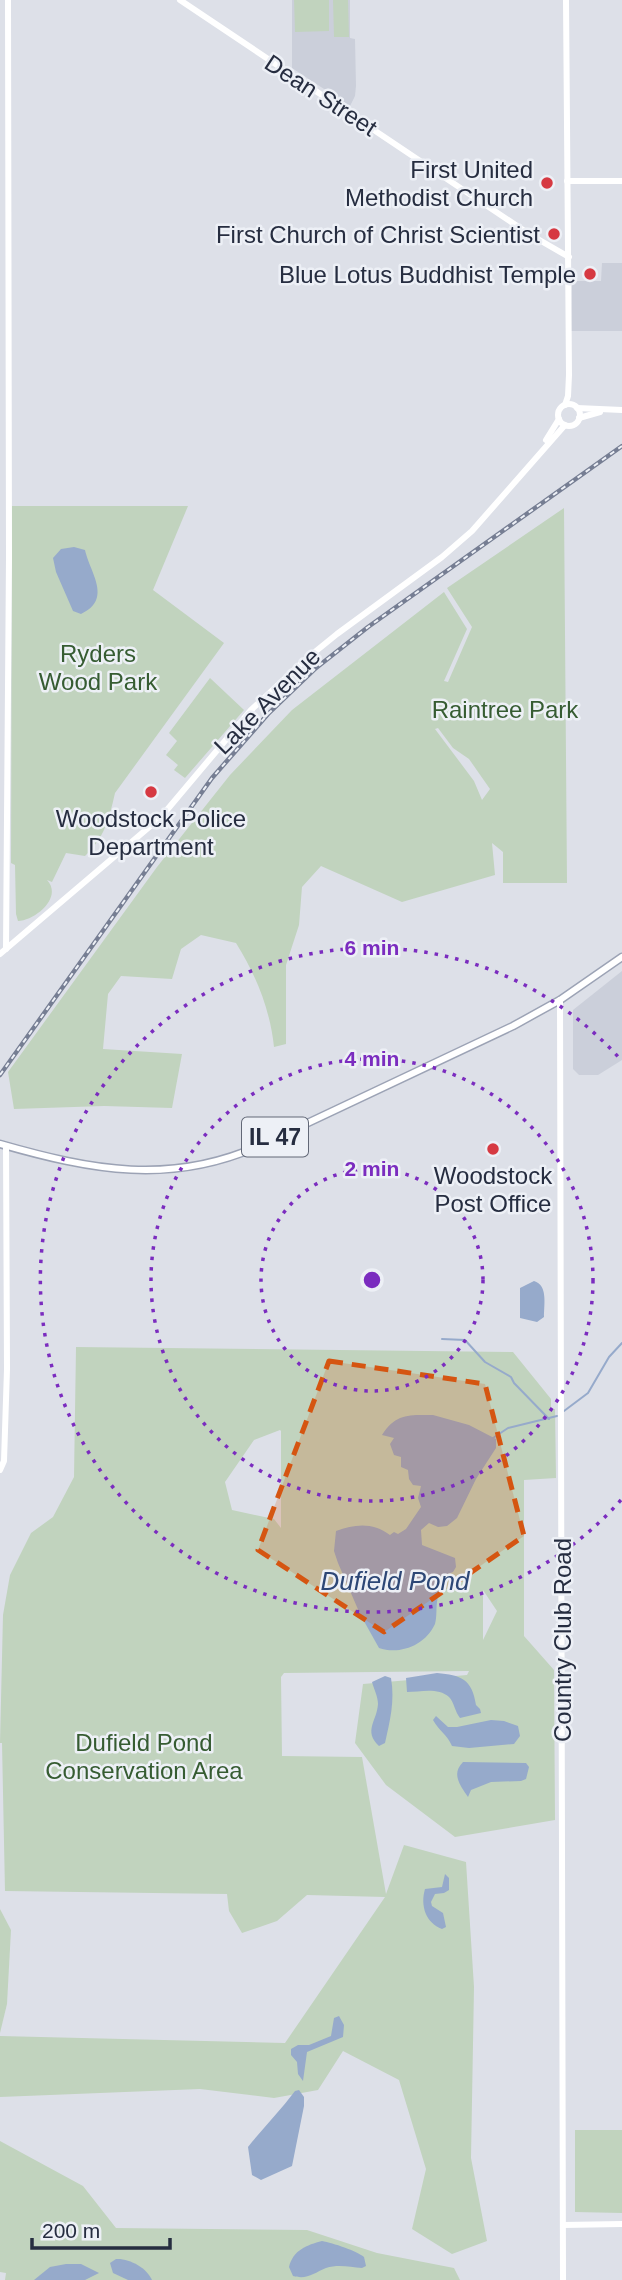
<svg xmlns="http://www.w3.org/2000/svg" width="622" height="2280" font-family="Arial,sans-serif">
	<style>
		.built { fill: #cbcfda }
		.green { fill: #c1d3be; fill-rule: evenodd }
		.water { fill: #96aacb }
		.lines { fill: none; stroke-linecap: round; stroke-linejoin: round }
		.stream { stroke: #96aacb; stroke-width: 2 }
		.primary-casing { stroke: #9ca3b5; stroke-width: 9 }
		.secondary { stroke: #fff; stroke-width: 6 }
		.primary { stroke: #fff; stroke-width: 6 }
		.rail-casing { stroke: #767e93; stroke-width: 4.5 }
		.rail { stroke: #edf0f6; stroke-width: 2; stroke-dasharray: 5; stroke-linecap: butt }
		.marked { fill: #d55511; fill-opacity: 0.2; stroke: #d55511; stroke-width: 5; stroke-dasharray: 14 9; stroke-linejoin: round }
		.ring { fill: none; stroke: #7b2cbf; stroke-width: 3.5; stroke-dasharray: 3.5 7 }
		.poi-dot { fill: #d63942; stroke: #edf0f6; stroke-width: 2.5 }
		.labels { text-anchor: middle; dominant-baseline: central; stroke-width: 5; stroke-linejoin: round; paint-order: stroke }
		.shield { fill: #edf0f6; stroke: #626877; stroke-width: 2 }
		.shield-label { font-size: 23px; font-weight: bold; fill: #262d40 }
		.street-label { font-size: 24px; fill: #262d40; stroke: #edf0f6 }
		.poi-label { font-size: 24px; fill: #262d40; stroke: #edf0f6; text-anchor: end }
		.park-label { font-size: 24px; fill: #365c32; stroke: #edf0f6 }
		.water-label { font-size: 26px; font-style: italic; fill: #2d4776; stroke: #edf0f6 }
		.centre { fill: #7b2cbf; stroke: #edf0f6; stroke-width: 3.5 }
		.ring-label { font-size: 21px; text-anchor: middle; font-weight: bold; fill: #7b2cbf; stroke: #edf0f6; stroke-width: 5; stroke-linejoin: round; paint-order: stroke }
	</style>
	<rect width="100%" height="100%" fill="#dde0e8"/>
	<g class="built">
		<polygon points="292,0 350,0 350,38 355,39 356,86 355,96 350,106 292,68"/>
		<polygon points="602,263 622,263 622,331 571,331 572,281 601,281"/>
		<polygon points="622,971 622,1060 598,1075 579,1075 573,1069 573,1010"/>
	</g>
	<g class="green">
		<polygon points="294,0 329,0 329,31 295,32"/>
		<polygon points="333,0 348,0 349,37 334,37"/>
		<path d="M12,506H188L153,590L224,643L115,793C109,819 105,837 85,856L66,853L52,882L47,880C63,897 36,920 18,921L16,914L15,865L11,863Z"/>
		<path d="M564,508L567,883H503V852L492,843L495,875L402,902L321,866L302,887L299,925L286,965V1044L274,1047C270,1009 256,975 236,943L201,935L181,949L172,979L121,976L108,994L103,1049L182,1054L172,1108L104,1106L14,1109L8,1072L157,867L230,775L292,710L444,592L467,629L444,681L448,682L472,627L447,588ZM438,728L453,748L469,759L490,789L482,800L474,781L435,729Z"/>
		<polygon points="210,678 244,710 185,778 174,770 178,765 166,755 177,741 169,733"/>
		<path d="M76,1347L513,1352L551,1399V1409H555L556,1478L524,1480V1636L554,1670L555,1820L455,1837L386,1785L355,1743L363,1684L467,1675L469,1671L284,1673L281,1677L282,1756L362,1757L386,1894L404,1845L466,1862L474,1987L471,2158L487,2241L452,2254L412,2229L426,2169L399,2080L343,2051L318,2090L274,2098L200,2089L0,2097V2036L285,2043L385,1897L307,1895L277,1921L242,1933L229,1911L227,1894L5,1891L2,1743H0L3,1615L10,1575L31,1533L53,1517L74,1477ZM280,1430L281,1431V1528L274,1519L232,1510L225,1482L254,1440ZM483,1590L497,1611L483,1640Z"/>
		<polygon points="0,1909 11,1930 7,2004 0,2033"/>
		<polygon points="575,2130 622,2130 622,2213 575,2212"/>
		<polygon points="0,2141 83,2186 116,2228 307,2230 377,2253 454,2268 460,2280 5,2280 6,2273 0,2272"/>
	</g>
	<g class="water">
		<path d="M74,547L85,550C90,573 113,599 81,614L73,611L56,572L53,558L61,549Z"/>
		<path d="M534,1281C548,1285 544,1304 544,1317L537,1322L520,1318V1288Z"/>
		<path d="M433,1415L469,1425L496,1439V1448L476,1479L457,1518L447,1526L438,1527L429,1523L421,1530L422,1545L455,1558L456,1567L453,1572L445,1575C444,1585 438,1592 437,1602C436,1609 437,1617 435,1624C425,1646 399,1655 379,1648L360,1614L338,1563L334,1551L336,1531C355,1524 373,1522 390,1535L394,1532L398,1534L406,1529L421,1507L418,1498L421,1486L413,1485L409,1479L408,1470L401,1467V1457L394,1455L390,1444L394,1438L382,1435C396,1413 409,1415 433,1415Z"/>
		<path d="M437,1673C461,1675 472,1679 476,1705L480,1709L481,1713L460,1718C455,1712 454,1702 449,1697C438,1687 420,1692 407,1692L406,1678Z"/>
		<path d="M385,1676L391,1678C395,1701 390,1721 385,1743L379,1746C363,1731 377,1721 378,1704C378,1697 374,1689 372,1682Z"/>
		<path d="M436,1716L448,1727H457L491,1720L504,1721L518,1726L520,1736L514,1744L469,1748L452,1746C447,1734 439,1731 433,1720Z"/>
		<path d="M463,1762L526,1763L529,1767L526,1779L521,1781L491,1782L471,1790L468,1797C460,1785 451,1774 463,1762Z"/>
		<path d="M445,1874L449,1878V1890L444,1893L435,1894L431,1902L432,1906L443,1913L446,1927L442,1929C426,1923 420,1906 425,1889L442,1887Z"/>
		<polygon points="339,2016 344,2025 343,2037 307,2052 303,2081 298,2074 297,2062 291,2055 291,2049 298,2045 309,2045 331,2036 334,2018"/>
		<path d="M299,2090L304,2097V2106L292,2166L261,2180L252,2175L248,2147C263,2128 280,2111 295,2091Z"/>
		<path d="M322,2241C333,2243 357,2251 364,2257L366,2266L362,2268C350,2267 338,2264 326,2268C314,2273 307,2280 293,2276L289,2267C293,2250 307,2245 322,2241Z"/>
		<path d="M116,2259C129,2258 147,2268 152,2280H128L113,2273L110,2263Z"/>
		<polygon points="66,2264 81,2264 99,2273 85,2280 34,2280 50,2267"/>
	</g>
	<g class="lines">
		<g class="stream">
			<polyline points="442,1339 465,1340 485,1362 511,1377 514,1383 549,1419"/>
			<polyline points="564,1411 588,1393 609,1357 622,1343"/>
			<polyline points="493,1438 508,1428 557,1416"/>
		</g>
		<g class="primary-casing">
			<path id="primary" d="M0,1144C91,1170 171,1186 261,1145L513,1026L560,1000L622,957"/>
		</g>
		<g class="secondary">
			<polyline points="180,0 529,234 569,257"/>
			<polyline points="567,181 622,181"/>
			<circle cx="569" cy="415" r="11"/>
			<polyline points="565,405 568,396 569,375 566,0"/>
			<polyline points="577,408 622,410"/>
			<polyline points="579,418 600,412"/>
			<polyline points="546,440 559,419"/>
			<polyline points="6,949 9,557 8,0"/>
			<polyline points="0,954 161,817 251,710 305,660 337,634 442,557 472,531 565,425"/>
			<polyline points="560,1000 563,2280"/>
			<polyline points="0,1470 4,1461 7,1369 6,1146"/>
			<polyline points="563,2225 622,2224"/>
		</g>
		<use href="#primary" class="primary"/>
		<g class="rail-casing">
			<polyline id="rail" points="0,1075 212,778 268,714 316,668 368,627 622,446"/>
		</g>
		<use href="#rail" class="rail"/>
	</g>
	<path class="marked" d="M329,1361L485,1384L524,1536L384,1632L258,1550Z"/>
	<g class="ring">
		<circle cx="372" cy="1280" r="111"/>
		<circle cx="372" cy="1280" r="221"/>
		<path d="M621 1500A332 332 0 1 1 621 1060"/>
	</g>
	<g class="poi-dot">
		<circle cx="547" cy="183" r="7"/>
		<circle cx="554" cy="234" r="7"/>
		<circle cx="590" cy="274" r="7"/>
		<circle cx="151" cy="792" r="7"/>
		<circle cx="493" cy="1149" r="7"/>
	</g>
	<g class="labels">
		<rect class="shield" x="242" y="1117.5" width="66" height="39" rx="5"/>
		<g class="shield-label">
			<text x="275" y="1137">IL 47</text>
		</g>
		<g class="street-label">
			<text transform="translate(321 95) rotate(33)">Dean Street</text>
			<text transform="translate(267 701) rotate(-45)">Lake Avenue</text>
			<text transform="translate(562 1640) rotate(-90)">Country Club Road</text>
		</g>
		<g class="poi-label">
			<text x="533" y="169">First United<tspan x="533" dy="28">Methodist Church</tspan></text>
			<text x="540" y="234">First Church of Christ Scientist</text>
			<text x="576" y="274">Blue Lotus Buddhist Temple</text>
			<text x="151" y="818" text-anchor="middle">Woodstock Police<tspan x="151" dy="28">Department</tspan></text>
			<text x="493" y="1175" text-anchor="middle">Woodstock<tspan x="493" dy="28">Post Office</tspan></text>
		</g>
		<g class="park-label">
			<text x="98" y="653">Ryders<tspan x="98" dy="28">Wood Park</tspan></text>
			<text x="505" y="709">Raintree Park</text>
			<text x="144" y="1742">Dufield Pond<tspan x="144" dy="28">Conservation Area</tspan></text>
		</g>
		<g class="water-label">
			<text x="395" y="1581">Dufield Pond</text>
		</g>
	</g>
	<circle cx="372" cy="1280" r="10" class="centre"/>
	<g class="ring-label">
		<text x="372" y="955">6 min</text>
		<text x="372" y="1066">4 min</text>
		<text x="372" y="1176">2 min</text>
	</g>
	<path d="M32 2238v10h138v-10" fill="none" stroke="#262d40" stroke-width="3.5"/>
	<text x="42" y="2238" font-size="21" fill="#262d40" stroke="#edf0f6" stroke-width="5" paint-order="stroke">200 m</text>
</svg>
